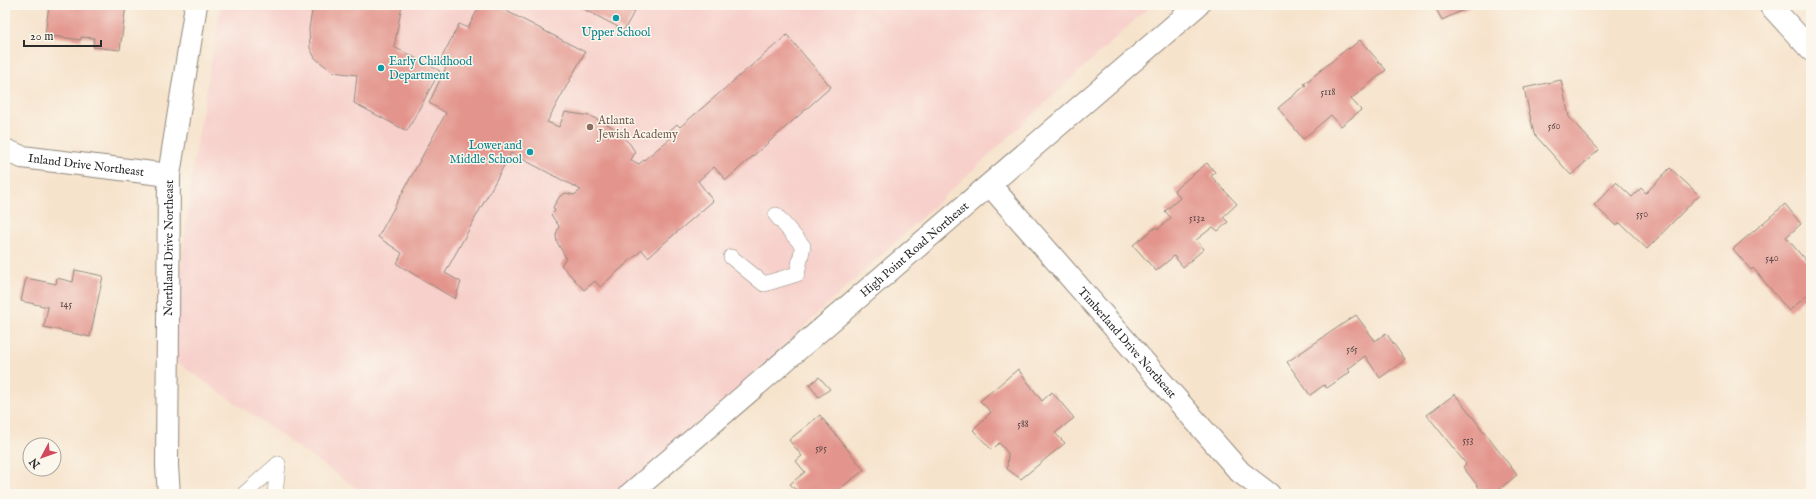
<svg xmlns="http://www.w3.org/2000/svg" width="1816" height="499" font-family="'IM FELL English',serif">
	<style>
		.built { fill: #f7d0cb }
		.building { fill: #e3958d }
		.lines { fill: none; stroke-linecap: round; stroke-linejoin: round }
		.service-casing { stroke: #90877c; stroke-width: 16 }
		.minor-casing { stroke: #90877c; stroke-width: 24 }
		.tertiary-casing { stroke: #90877c; stroke-width: 24 }
		.service { stroke: #fff; stroke-width: 15 }
		.minor { stroke: #fff; stroke-width: 22 }
		.tertiary { stroke: #fff; stroke-width: 22 }
		.culture-dot { fill: #0f9aa8; stroke: #fbf7ec; stroke-width: 1.5 }
		.education-dot { fill: #8d6e63; stroke: #fbf7ec; stroke-width: 1.5 }
		.labels { text-anchor: middle; dominant-baseline: central; stroke-width: 3; stroke-linejoin: round; paint-order: stroke }
		.number-label { font-size: 10px; fill: #594644 }
		.culture-label { font-size: 12px; fill: #0d838f; stroke: #fbf7ec }
		.education-label { font-size: 12px; fill: #785e54; stroke: #fbf7ec; text-anchor: start }
		.street-label { font-size: 12px; fill: #2b2b2b; stroke: #fbf7ec }
	</style>
	<rect width="100%" height="100%" fill="#fbf7ec"/>
	<filter id="ink" filterUnits="userSpaceOnUse"><feTurbulence type="fractalNoise" baseFrequency=".025" numOctaves="2"/><feDisplacementMap in="SourceGraphic" scale="8" xChannelSelector="R" yChannelSelector="G"/><feConvolveMatrix kernelMatrix="1 2 1 2 8 2 1 2 1" color-interpolation-filters="sRGB"/></filter>
	<filter id="wash" filterUnits="userSpaceOnUse"><feTurbulence type="fractalNoise" baseFrequency=".012" numOctaves="4" result="noise"/><feDisplacementMap in="SourceGraphic" scale="16" xChannelSelector="R" yChannelSelector="G"/><feGaussianBlur stdDeviation="0.9" result="paint"/><feColorMatrix in="noise" values="0 0 0 0 0 0 0 0 0 0 0 0 0 0 0 0 0 1.4 0 .05"/><feComposite in="paint" operator="in"/></filter>
	<g filter="url(#wash)">
		<rect width="100%" height="100%" fill="#f6e3cc"/>
		<polygon class="built" points="221,5 1151,5 623,494 365,494 171,358 193,166"/>
		<g id="blocks">
			<g class="building">
				<polygon points="49,5 126,5 120,50 93,47 94,38 81,37 81,40 45,35"/>
				<polygon points="313,5 402,5 394,47 440,71 407,131 354,103 357,75 333,72 315,58 310,48 309,29"/>
				<polygon points="480,5 495,5 585,52 547,122 559,127 565,112 590,116 605,123 612,127 630,144 635,152 631,160 639,164 672,137 668,132 677,124 680,127 787,35 831,87 726,180 714,167 698,181 713,201 648,257 642,250 600,287 595,281 584,290 561,265 566,258 557,242 556,235 559,226 551,215 555,211 553,207 560,196 566,193 574,195 581,190 511,153 445,273 461,282 455,299 397,264 402,253 378,237 446,113 429,103 447,65 440,61 459,24 468,28"/>
				<polygon points="576,5 638,5 624,30"/>
				<polygon points="1434,5 1474,5 1442,20"/>
				<polygon points="1360,40 1386,70 1351,99 1361,110 1341,126 1331,115 1303,139 1278,108 1306,85 1304,84 1348,48 1349,49"/>
				<polygon points="1561,80 1569,117 1599,150 1571,175 1534,134 1524,88"/>
				<polygon points="1207,163 1215,172 1211,176 1237,204 1223,217 1228,222 1218,231 1213,227 1196,240 1204,249 1183,267 1174,256 1156,271 1133,245 1156,227 1158,229 1171,218 1165,211 1180,198 1174,190"/>
				<polygon points="1670,168 1699,195 1647,249 1620,223 1616,226 1594,205 1616,182 1632,197 1641,188 1646,193"/>
				<polygon points="1785,204 1801,224 1786,237 1811,267 1811,292 1789,311 1753,268 1751,270 1733,249"/>
				<polygon points="75,270 103,276 90,337 44,327 48,307 21,301 26,278 56,284 57,278 73,282"/>
				<polygon points="1356,315 1375,341 1386,333 1405,360 1380,378 1365,356 1348,369 1350,372 1327,388 1324,385 1310,395 1287,362"/>
				<polygon points="1018,369 1042,401 1052,392 1074,418 1055,433 1065,443 1021,479 1007,469 1008,453 999,443 992,450 973,430 991,412 980,401"/>
				<polygon points="819,377 830,389 819,397 809,385"/>
				<polygon points="1455,394 1517,475 1493,494 1484,494 1463,467 1466,464 1427,415"/>
				<polygon points="820,415 864,470 833,494 788,494 795,489 790,484 805,472 796,461 802,456 789,440"/>
			</g>
		</g>
	</g>
	<g filter="url(#ink)">
		<use href="#blocks" fill-opacity="0" stroke="#90877c" stroke-width="1"/>
		<g class="lines">
			<g class="service-casing">
				<g id="service">
					<polyline points="731,257 764,284 797,274 803,246 776,215"/>
					<polyline points="244,494 278,464"/>
					<polyline points="275,494 278,464"/>
				</g>
			</g>
			<g class="minor-casing">
				<g id="minor">
					<polyline points="1770,5 1811,50"/>
					<path id="s1" d="M5,150L22,157L169,175"/>
					<path id="s2" d="M990,185L1240,472L1269,494"/>
				</g>
			</g>
			<g class="tertiary-casing">
				<g id="tertiary">
					<path id="s3" d="M169,494L167,466L169,175L196,5"/>
					<path id="s4" d="M630,494L1198,5"/>
				</g>
			</g>
			<use href="#service" class="service"/>
			<use href="#minor" class="minor"/>
			<use href="#tertiary" class="tertiary"/>
		</g>
	</g>
	<g class="culture-dot">
		<circle cx="616" cy="18" r="4"/>
		<circle cx="381" cy="68" r="4"/>
		<circle cx="530" cy="152" r="4"/>
	</g>
	<circle class="education-dot" cx="590" cy="127" r="4"/>
	<g class="labels">
		<g class="number-label">
			<text x="1328" y="92">5118</text>
			<text x="1554" y="126">560</text>
			<text x="1642" y="214">550</text>
			<text x="1197" y="218">5132</text>
			<text x="1772" y="258">540</text>
			<text x="66" y="304">145</text>
			<text x="1352" y="349">565</text>
			<text x="1023" y="424">588</text>
			<text x="1468" y="440">553</text>
			<text x="821" y="448">595</text>
		</g>
		<g class="culture-label">
			<text x="616" y="32">Upper School</text>
			<text x="389" y="61" text-anchor="start">Early Childhood<tspan x="389" dy="14">Department</tspan></text>
			<text x="522" y="145" text-anchor="end">Lower and<tspan x="522" dy="14">Middle School</tspan></text>
		</g>
		<g class="education-label">
			<text x="598" y="120">Atlanta<tspan x="598" dy="14">Jewish Academy</tspan></text>
		</g>
		<g class="street-label">
			<text stroke="none"><textPath href="#s1" startOffset="83">Inland Drive Northeast</textPath></text>
			<text stroke="none"><textPath href="#s3" startOffset="246">Northland Drive Northeast</textPath></text>
			<text stroke="none"><textPath href="#s4" startOffset="375">High Point Road Northeast</textPath></text>
			<text stroke="none"><textPath href="#s2" startOffset="209">Timberland Drive Northeast</textPath></text>
		</g>
	</g>
	<rect width="1816" height="499" fill="none" stroke="#fbf7ec" stroke-width="20"/>
	<g transform="translate(42 457) rotate(229)"><circle r="19" fill="#fbf7ec" stroke="#a8a59f"/>
	<path d="M0-3L7 15L0 10L-7 15Z" fill="#d1495b"/>
	<text y="-6" font-size="11" font-weight="bold" text-anchor="middle" fill="#2b2b2b">N</text>
	</g>
	<path d="M24 40v6h77v-6" fill="none" stroke="#2b2b2b" stroke-width="2"/>
	<text x="30" y="40" font-size="12" fill="#2b2b2b" stroke="#fbf7ec" stroke-width="3" paint-order="stroke">20 m</text>
</svg>
